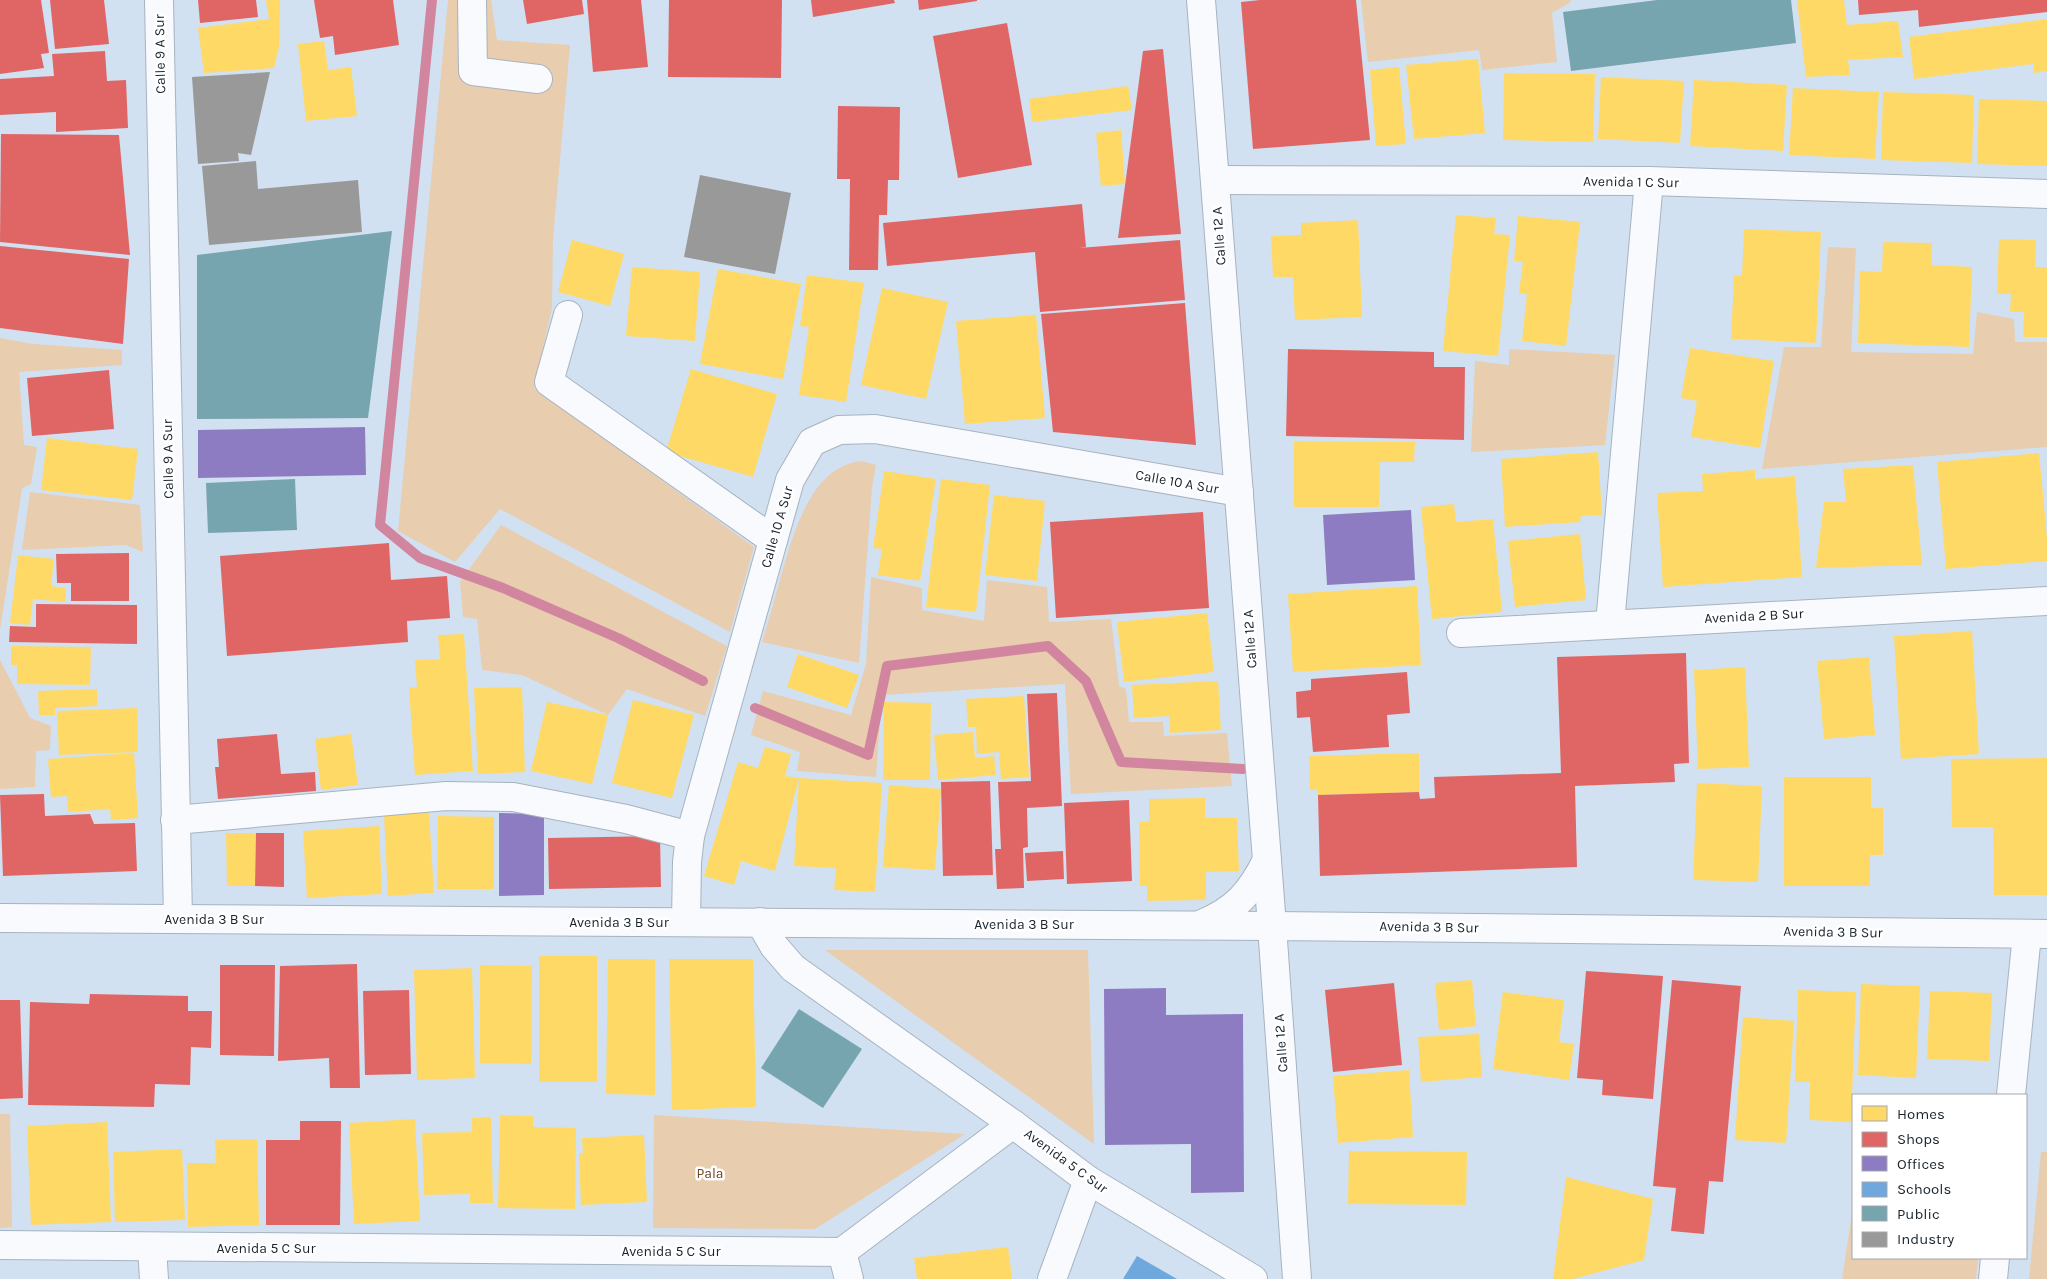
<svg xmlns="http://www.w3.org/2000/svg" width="2047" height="1279" font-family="Karla,sans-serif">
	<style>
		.green { fill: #e8cdaf }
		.homes { fill: #ffd966 }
		.shops { fill: #e06666 }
		.offices { fill: #8e7cc3 }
		.schools { fill: #6fa8dc }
		.public { fill: #76a5af }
		.industry { fill: #999 }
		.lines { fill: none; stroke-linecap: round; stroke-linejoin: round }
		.stream { stroke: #d2859e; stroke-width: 10 }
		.minor-casing { stroke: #a7b3bf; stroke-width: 30 }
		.major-casing { stroke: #a7b3bf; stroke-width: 30 }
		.minor { stroke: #f8fafd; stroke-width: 28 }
		.major { stroke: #f8fafd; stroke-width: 28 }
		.labels { text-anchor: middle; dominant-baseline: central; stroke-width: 5; stroke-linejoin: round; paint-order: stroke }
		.street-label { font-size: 14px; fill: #19242e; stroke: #fff }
		.park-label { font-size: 14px; fill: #6b4820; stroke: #fff }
	</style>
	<rect width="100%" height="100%" fill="#d1e1f1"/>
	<g class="green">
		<polygon points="448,0 491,0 497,40 570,45 553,239 552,308 534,388 754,547 730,632 500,509 455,562 398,531"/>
		<polygon points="1361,0 1570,0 1571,2 1552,13 1557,62 1482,70 1479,50 1368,62"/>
		<polygon points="1828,247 1856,248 1851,352 1973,354 1977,312 2014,319 2015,342 2047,342 2047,447 1762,469 1784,347 1821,347"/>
		<polygon points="0,338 33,344 122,350 122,365 19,372 24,445 37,447 31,484 22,488 0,630"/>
		<polygon points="1509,349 1615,355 1605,445 1471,452 1475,361 1509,365"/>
		<path d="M862,461L876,465L872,488L859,663L762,642C769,620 775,598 781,576C793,535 811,465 862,461Z"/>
		<polygon points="30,492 140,505 143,552 126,545 22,550"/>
		<polygon points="501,525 727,646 705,716 627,689 608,715 522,675 482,670 477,619 463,617 460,582"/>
		<polygon points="871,577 922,588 922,610 984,621 987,580 1047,587 1049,622 1111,619 1119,686 1126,689 1129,722 1163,722 1164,736 1227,733 1232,786 1071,794 1065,684 882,695 876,777 797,771 800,752 751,735 763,691 851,715 866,664"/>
		<polygon points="0,660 30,718 51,726 50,750 36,751 35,787 0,789"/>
		<polygon points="825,950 1088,950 1094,1144"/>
		<polygon points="0,1114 10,1114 12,1227 0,1228"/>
		<polygon points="654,1115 965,1134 815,1229 653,1228"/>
		<polygon points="2041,1152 2047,1152 2047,1279 2029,1279"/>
		<polygon points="1853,1207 1853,1258 1978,1258 1976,1279 1842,1279"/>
	</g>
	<g class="homes">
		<polygon points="266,0 280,0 279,47 274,68 204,73 198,28 269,19"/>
		<polygon points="1797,0 1844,0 1847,25 1898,21 1903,57 1848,60 1850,75 1806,77"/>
		<polygon points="2047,19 2047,71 2034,73 2033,64 1914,79 1909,37"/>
		<polygon points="324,41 328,70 351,67 357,116 306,121 298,44"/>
		<polygon points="1478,59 1485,133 1414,139 1406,65"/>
		<polygon points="1399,67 1406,144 1376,146 1370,70"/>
		<polygon points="1504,73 1595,74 1593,142 1503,140"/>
		<polygon points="1601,77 1684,81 1680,143 1598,139"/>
		<polygon points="1694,80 1787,85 1783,151 1690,146"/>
		<polygon points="1128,86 1132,110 1032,122 1029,99"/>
		<polygon points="1793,88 1879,92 1875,159 1789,155"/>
		<polygon points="1883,92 1974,95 1972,163 1881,160"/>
		<polygon points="1979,99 2047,101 2047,166 1977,164"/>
		<polygon points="1121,130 1125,184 1101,186 1096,133"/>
		<polygon points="1456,215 1496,218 1494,234 1510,235 1498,356 1443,351"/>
		<polygon points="1518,216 1580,222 1566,346 1522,341 1527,294 1519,293 1523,262 1514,261"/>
		<polygon points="1358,220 1362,317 1295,320 1293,277 1273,277 1271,236 1301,235 1301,223"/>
		<polygon points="1744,229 1821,232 1816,343 1731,339 1734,276 1742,276"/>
		<polygon points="1999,239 2036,240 2035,267 2047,267 2047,337 2023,337 2024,312 2010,312 2011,294 1997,294"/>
		<polygon points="572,240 624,254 610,306 558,292"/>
		<polygon points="1883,242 1932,243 1931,265 1972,267 1969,347 1858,343 1860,271 1882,272"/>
		<polygon points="632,267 700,272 695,341 626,336"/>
		<polygon points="718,269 801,284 783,379 700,364"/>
		<polygon points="807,275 864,283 846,402 799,395 809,327 800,326"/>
		<polygon points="882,288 948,302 926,399 861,385"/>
		<polygon points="1036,315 1045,418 965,424 956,321"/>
		<polygon points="1690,348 1774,361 1760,448 1691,437 1697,401 1681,398"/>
		<polygon points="691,369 777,394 753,477 666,452"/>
		<polygon points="47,438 138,449 132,500 41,490"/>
		<polygon points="1294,441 1415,442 1414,462 1380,462 1379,507 1294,507"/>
		<polygon points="1598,452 1602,515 1581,516 1580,522 1505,527 1501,459"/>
		<polygon points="2039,453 2047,538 2047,561 1946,569 1937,462"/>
		<polygon points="1913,465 1922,565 1816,568 1824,502 1846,502 1843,469"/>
		<polygon points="1755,470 1755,479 1795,476 1802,577 1663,587 1657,493 1703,491 1702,474"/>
		<polygon points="884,471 936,479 920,581 878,575 882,549 873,548"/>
		<polygon points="941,479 990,485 976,612 926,607"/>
		<polygon points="994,495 1045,501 1037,581 985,575"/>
		<polygon points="1454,504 1456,522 1493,519 1502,612 1432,619 1421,507"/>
		<polygon points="1580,534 1586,600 1515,607 1508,541"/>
		<polygon points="18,555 54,559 51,586 66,588 65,602 33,599 30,625 10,623"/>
		<polygon points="1417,586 1421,665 1293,672 1288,594"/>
		<polygon points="1207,613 1214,672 1124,682 1117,622"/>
		<polygon points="1972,631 1979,754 1901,759 1894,636"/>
		<polygon points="464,634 473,771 415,775 409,688 417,687 415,660 440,659 438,635"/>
		<polygon points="11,646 91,647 90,685 17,684 17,665 11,665"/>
		<polygon points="798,654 859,675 847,708 787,687"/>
		<polygon points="1869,657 1875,735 1824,739 1817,661"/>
		<polygon points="1745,667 1749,767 1698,769 1694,670"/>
		<polygon points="1218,681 1221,730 1170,733 1169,716 1134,718 1132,685"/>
		<polygon points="522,687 525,772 478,774 474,688"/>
		<polygon points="97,689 97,706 55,708 55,715 39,715 38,691"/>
		<polygon points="1024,696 1029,777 1001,779 999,752 977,754 976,727 968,727 966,699"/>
		<polygon points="633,700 694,715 672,798 612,783"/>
		<polygon points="547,702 608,715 592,784 531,771"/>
		<polygon points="884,702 931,703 930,780 883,780"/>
		<polygon points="137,708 138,752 59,755 57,711"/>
		<polygon points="973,732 975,758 994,756 996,775 938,780 934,735"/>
		<polygon points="351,734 358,785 321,790 315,739"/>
		<polygon points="765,747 791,754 785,776 799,778 775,871 741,861 734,885 704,876 738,762 758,768"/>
		<polygon points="134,753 138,818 111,820 110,809 68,812 67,796 51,797 48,759"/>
		<polygon points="1419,753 1419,792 1318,795 1317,789 1310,790 1309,756"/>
		<polygon points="2047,758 2047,895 1994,895 1993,827 1952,827 1951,759"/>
		<polygon points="1784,777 1871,777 1871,808 1883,808 1883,855 1870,855 1870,886 1784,886"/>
		<polygon points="799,778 882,783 875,892 834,890 836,868 794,866"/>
		<polygon points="1697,783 1762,786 1758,882 1693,880"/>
		<polygon points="889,785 941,789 935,870 883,867"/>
		<polygon points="1205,798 1205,818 1237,818 1239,871 1206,872 1206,900 1147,901 1147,886 1140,886 1139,822 1149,821 1149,799"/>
		<polygon points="429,812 434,893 388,896 384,815"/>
		<polygon points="438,816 494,817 494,889 437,889"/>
		<polygon points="379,826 382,894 307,898 303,831"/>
		<polygon points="226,833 256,833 255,886 227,886"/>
		<rect x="539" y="956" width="58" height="126"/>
		<polygon points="608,959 655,959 655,1095 606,1094"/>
		<polygon points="669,959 753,959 756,1107 672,1110"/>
		<polygon points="480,965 532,966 531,1064 480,1063"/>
		<polygon points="472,968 475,1078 417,1080 414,970"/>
		<polygon points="1472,980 1476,1026 1439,1030 1435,983"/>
		<polygon points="1861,984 1920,986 1916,1078 1858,1075"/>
		<polygon points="1798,990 1856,992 1851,1122 1809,1120 1810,1082 1795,1082"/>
		<polygon points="1930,991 1992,993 1989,1061 1927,1059"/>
		<polygon points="1503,992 1564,1000 1559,1042 1574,1044 1569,1080 1493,1069"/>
		<polygon points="1743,1017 1794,1021 1786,1143 1735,1140"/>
		<polygon points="1479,1034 1482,1077 1421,1082 1418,1037"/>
		<polygon points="1409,1070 1413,1137 1338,1143 1333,1076"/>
		<polygon points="500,1115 533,1116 533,1127 576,1128 575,1209 498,1208"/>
		<polygon points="491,1117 493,1203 470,1203 470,1194 424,1195 422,1133 472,1132 472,1118"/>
		<polygon points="415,1119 420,1221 354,1224 349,1123"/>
		<polygon points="107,1122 111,1222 31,1225 27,1126"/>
		<polygon points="644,1135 647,1202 581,1205 579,1153 583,1153 582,1138"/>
		<polygon points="257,1139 259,1225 188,1227 187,1163 216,1163 215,1140"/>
		<polygon points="182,1149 185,1220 115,1222 113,1152"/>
		<polygon points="1349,1151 1467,1152 1466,1205 1348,1204"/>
		<polygon points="1566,1177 1653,1199 1644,1260 1573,1279 1553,1279"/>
		<polygon points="1008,1247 1012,1279 917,1279 914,1258"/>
	</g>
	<g class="shops">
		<polygon points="0,0 41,0 49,53 41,54 44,68 0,74"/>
		<polygon points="50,0 104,0 109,44 55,49"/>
		<polygon points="198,0 256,0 258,17 200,23"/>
		<polygon points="314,0 393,0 399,45 335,55 333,36 320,38"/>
		<polygon points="523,0 582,0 584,14 527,24"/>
		<polygon points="587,0 641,0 648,67 593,72"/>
		<polygon points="669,0 782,0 781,78 668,77"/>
		<polygon points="811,0 894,0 895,3 813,17"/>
		<polygon points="918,0 977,0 977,1 919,10"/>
		<polygon points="1260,0 1356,0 1370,140 1253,149 1241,2"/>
		<polygon points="1858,0 2047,0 2047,12 1919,27 1918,10 1859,15"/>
		<polygon points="1007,23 1032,165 958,178 933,36"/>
		<polygon points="1163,49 1181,234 1118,238 1143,51"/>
		<polygon points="105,51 107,81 126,80 128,128 56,132 56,112 0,115 0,79 54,76 52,54"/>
		<polygon points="838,106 900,107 899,180 888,180 887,215 879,215 878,270 849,270 850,179 837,179"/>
		<polygon points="1,134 119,135 130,255 0,242"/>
		<polygon points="1082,204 1086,247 1079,248 1180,240 1185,300 1040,312 1035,252 887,266 883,223"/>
		<polygon points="0,246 129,259 123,344 0,328"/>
		<polygon points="1185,303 1196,445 1053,432 1041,314"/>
		<polygon points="1288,349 1434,352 1434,367 1465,367 1464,440 1286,436"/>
		<polygon points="109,370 114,429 32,436 27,378"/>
		<polygon points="1203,512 1209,608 1056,618 1050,522"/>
		<polygon points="389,543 391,580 447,576 450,618 407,621 408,642 227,656 220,556"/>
		<polygon points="129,553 129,601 71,601 71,583 57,583 56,554"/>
		<polygon points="36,604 137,605 137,644 9,642 10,626 36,627"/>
		<polygon points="1686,653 1689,763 1674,764 1675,782 1575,786 1577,867 1320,876 1318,795 1419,792 1420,799 1435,798 1434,777 1561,773 1557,657"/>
		<polygon points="1407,672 1410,713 1387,715 1389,747 1313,752 1310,717 1297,718 1296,692 1311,690 1311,679"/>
		<polygon points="1057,693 1062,806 1027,808 1028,847 1023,848 1024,888 997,889 995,849 1001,849 998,782 1031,781 1027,694"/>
		<polygon points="277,734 281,774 315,772 316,791 218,799 215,767 219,767 217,739"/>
		<polygon points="990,781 993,875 943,876 941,782"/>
		<polygon points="44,794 45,816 90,814 94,824 135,823 137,871 3,876 0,795"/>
		<polygon points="1129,800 1132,881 1067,884 1064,803"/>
		<polygon points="256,833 284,833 284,887 255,886"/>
		<polygon points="660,836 661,887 549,889 548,838"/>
		<polygon points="1063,851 1064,879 1027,881 1025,853"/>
		<polygon points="357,964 360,1088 330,1088 329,1058 278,1061 280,966"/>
		<polygon points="220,965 275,965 274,1056 220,1055"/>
		<polygon points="1586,971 1663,976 1653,1099 1602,1095 1603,1080 1577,1078"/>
		<polygon points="1672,980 1741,986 1723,1182 1709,1181 1704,1234 1671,1231 1676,1188 1653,1186"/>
		<polygon points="1394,983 1402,1065 1333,1072 1325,990"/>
		<polygon points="409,990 411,1074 365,1075 363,991"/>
		<polygon points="90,994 188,996 188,1011 212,1011 211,1048 191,1047 190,1085 155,1084 154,1107 28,1105 30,1002 89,1004"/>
		<polygon points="0,1000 20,1000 23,1098 0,1099"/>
		<polygon points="300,1121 341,1121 340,1225 266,1225 266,1140 300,1140"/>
	</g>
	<g class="offices">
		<polygon points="365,427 366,475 198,478 198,430"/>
		<polygon points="1411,510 1415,580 1327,585 1323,515"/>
		<polygon points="499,813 544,814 544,895 499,896"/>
		<polygon points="1166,988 1166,1015 1243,1014 1244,1192 1191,1193 1191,1144 1105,1145 1104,989"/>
	</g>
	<polygon class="schools" points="1137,1256 1177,1279 1123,1279"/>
	<g class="public">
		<polygon points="1657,0 1791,0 1796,43 1571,71 1563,12"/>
		<polygon points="392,231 368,418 197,419 197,255"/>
		<polygon points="295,479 297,530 208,533 206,483"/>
		<polygon points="799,1009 862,1049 823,1108 761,1068"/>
	</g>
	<g class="industry">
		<polygon points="270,72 251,155 238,153 239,161 198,164 192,77"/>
		<polygon points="256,161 258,189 358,180 362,232 209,245 202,166"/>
		<polygon points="700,175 791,193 775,274 684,257"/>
	</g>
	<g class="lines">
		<g class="stream">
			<polyline points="432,0 380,525 420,558 503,588 618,638 703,681"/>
			<polyline points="755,708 868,755 887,666 1048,646 1086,681 1121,762 1243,769"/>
		</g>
		<g class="minor-casing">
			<g id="minor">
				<polyline points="159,0 178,918"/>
				<polyline points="472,0 473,71 538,79"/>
				<polyline points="1215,180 1649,181 2047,194"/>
				<polyline points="568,315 549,382 773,540"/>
				<polyline points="1610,624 1649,181"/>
				<polyline points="1461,633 2047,601"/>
				<polyline points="175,820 446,796 513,797 626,819 690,836"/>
				<polyline points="686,922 687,862 690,836 790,480 812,442 839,430 875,429 1239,492"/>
				<polyline points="760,922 774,946 793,968 1013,1124"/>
				<polyline points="2011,1095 2027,934"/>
				<polyline points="0,1245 842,1252 1013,1124 1088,1180 1253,1279"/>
				<polyline points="152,1247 154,1279"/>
				<polyline points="842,1252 849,1279"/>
				<polyline points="1052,1279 1088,1180"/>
				<polyline points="1297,1279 1272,926 2047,934"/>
				<polyline points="1993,1279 1995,1258"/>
			</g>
		</g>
		<g class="major-casing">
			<g id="major">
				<polyline points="0,918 1272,926 1201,0"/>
				<path d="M1202,924C1236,910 1251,892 1267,860"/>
			</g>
		</g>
		<use href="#minor" class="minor"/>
		<use href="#major" class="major"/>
	</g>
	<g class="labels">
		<g class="street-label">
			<text transform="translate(160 54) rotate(-91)">Calle 9 A Sur</text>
			<text transform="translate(1631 182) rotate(1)">Avenida 1 C Sur</text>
			<text transform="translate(1219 236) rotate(-94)">Calle 12 A</text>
			<text transform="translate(168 459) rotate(-91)">Calle 9 A Sur</text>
			<text transform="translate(1177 482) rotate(10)">Calle 10 A Sur</text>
			<text transform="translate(777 527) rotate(-74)">Calle 10 A Sur</text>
			<text transform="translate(1754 616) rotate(-3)">Avenida 2 B Sur</text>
			<text transform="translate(1250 639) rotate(-94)">Calle 12 A</text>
			<text x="214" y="919">Avenida 3 B Sur</text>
			<text x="619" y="922">Avenida 3 B Sur</text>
			<text x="1024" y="924">Avenida 3 B Sur</text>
			<text transform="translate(1429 927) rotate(1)">Avenida 3 B Sur</text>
			<text transform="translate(1833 932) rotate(1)">Avenida 3 B Sur</text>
			<text transform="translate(1281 1043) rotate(-94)">Calle 12 A</text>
			<text transform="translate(1066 1161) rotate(36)">Avenida 5 C Sur</text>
			<text x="266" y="1248">Avenida 5 C Sur</text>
			<text x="671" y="1251">Avenida 5 C Sur</text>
		</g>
		<g class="park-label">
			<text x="710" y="1173">Pala</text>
		</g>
	</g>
	<rect x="1852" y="1094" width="175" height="165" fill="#ffffff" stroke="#a3a7ab"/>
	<rect x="1862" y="1106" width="25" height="15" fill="#ffd966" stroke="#a3a7ab"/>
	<text x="1897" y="1119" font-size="15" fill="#19242e">Homes</text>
	<rect x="1862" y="1132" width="25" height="15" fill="#e06666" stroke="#a3a7ab"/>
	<text x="1897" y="1144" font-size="15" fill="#19242e">Shops</text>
	<rect x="1862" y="1156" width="25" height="15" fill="#8e7cc3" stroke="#a3a7ab"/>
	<text x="1897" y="1169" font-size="15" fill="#19242e">Offices</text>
	<rect x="1862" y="1182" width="25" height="15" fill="#6fa8dc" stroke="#a3a7ab"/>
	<text x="1897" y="1194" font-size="15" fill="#19242e">Schools</text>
	<rect x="1862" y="1206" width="25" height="15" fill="#76a5af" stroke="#a3a7ab"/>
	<text x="1897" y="1219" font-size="15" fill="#19242e">Public</text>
	<rect x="1862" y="1232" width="25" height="15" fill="#999999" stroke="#a3a7ab"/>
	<text x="1897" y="1244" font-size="15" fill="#19242e">Industry</text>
</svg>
